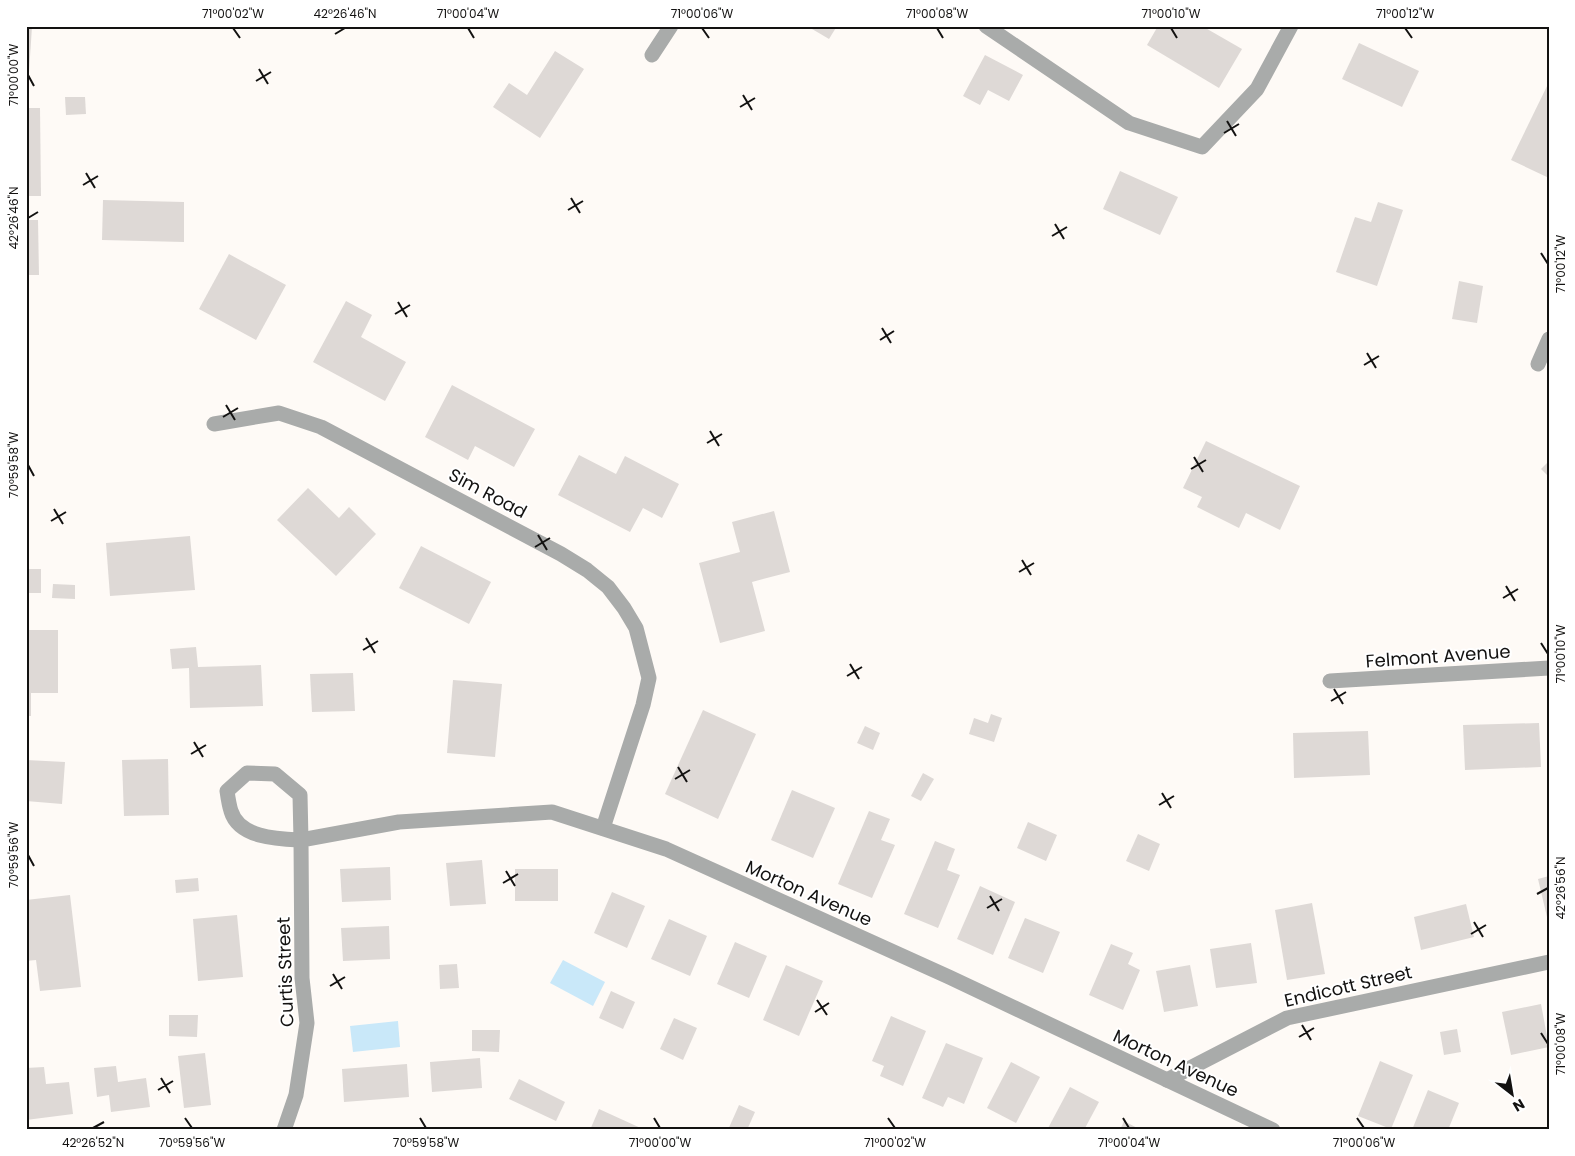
<svg xmlns="http://www.w3.org/2000/svg" width="1575" height="1156" font-family="Poppins,sans-serif">
	<style>
		.water { fill: #c9e8f9 }
		.building { fill: #ded9d6 }
		.lines { fill: none; stroke-linecap: round; stroke-linejoin: round }
		.lane { stroke: #a9abaa; stroke-width: 15 }
		.street { stroke: #a9abaa; stroke-width: 15 }
		.ticks { fill: none; stroke: #131211; stroke-width: 2 }
		.labels { text-anchor: middle; dominant-baseline: central; stroke-width: 4; stroke-linejoin: round; paint-order: stroke }
		.street-label { font-size: 18px; fill: #131211; stroke: #fff }
		.neatline { fill: none; stroke: #131211; stroke-width: 2 }
		.ticks-label { font-size: 12px; text-anchor: middle; fill: #131211 }
	</style>
	<rect width="100%" height="100%" fill="#fefaf6"/>
	<g class="water">
		<polygon points="563,960 605,982 593,1006 550,983"/>
		<polygon points="398,1021 400,1047 353,1052 350,1026"/>
	</g>
	<g class="building">
		<polygon points="26,26 32,26 29,73 26,73"/>
		<polygon points="807,26 837,26 829,39"/>
		<polygon points="1158,26 1202,26 1242,49 1219,88 1147,45"/>
		<polygon points="1359,43 1419,71 1402,107 1342,79"/>
		<polygon points="555,51 584,69 540,138 493,107 509,83 527,95"/>
		<polygon points="985,55 1023,75 1009,101 988,90 980,105 963,96"/>
		<polygon points="1549,82 1549,178 1511,160"/>
		<polygon points="65,97 85,97 86,114 66,115"/>
		<polygon points="26,108 40,108 41,196 26,196"/>
		<polygon points="1120,171 1178,197 1160,235 1103,209"/>
		<polygon points="103,200 184,202 184,242 102,240"/>
		<polygon points="1378,202 1403,210 1377,286 1336,272 1355,217 1371,222"/>
		<polygon points="26,220 38,220 39,275 26,275"/>
		<polygon points="229,254 286,285 256,340 199,309"/>
		<polygon points="1459,281 1483,286 1477,323 1452,319"/>
		<polygon points="346,301 372,315 361,337 406,362 385,401 313,362"/>
		<polygon points="452,385 535,429 514,467 475,446 468,460 425,437"/>
		<polygon points="1206,441 1300,486 1280,530 1246,513 1239,528 1197,507 1202,497 1183,488"/>
		<polygon points="579,455 616,474 625,456 679,484 662,518 643,508 630,532 558,495"/>
		<polygon points="1549,461 1549,477 1541,469"/>
		<polygon points="308,488 339,518 349,507 376,534 336,576 277,520"/>
		<polygon points="774,511 790,572 752,582 765,631 720,643 699,563 740,552 732,522"/>
		<polygon points="190,536 195,590 110,596 106,543"/>
		<polygon points="421,546 491,582 469,624 399,588"/>
		<rect x="26" y="569" width="15" height="24"/>
		<polygon points="53,584 75,585 75,599 52,598"/>
		<polygon points="26,630 58,630 58,693 31,693 31,716 26,716"/>
		<polygon points="196,647 198,667 261,665 263,706 190,708 189,668 172,669 170,649"/>
		<polygon points="353,673 355,711 312,712 310,674"/>
		<polygon points="453,680 502,684 495,757 447,753"/>
		<polygon points="703,710 756,734 718,819 665,794"/>
		<polygon points="991,714 1002,718 994,742 969,734 974,718 988,723"/>
		<polygon points="1539,723 1541,767 1465,770 1463,725"/>
		<polygon points="865,726 880,733 873,750 857,743"/>
		<polygon points="1368,731 1370,775 1294,778 1293,733"/>
		<polygon points="168,759 169,815 124,816 122,760"/>
		<polygon points="26,760 65,762 62,804 26,801"/>
		<polygon points="923,773 934,779 921,801 911,796"/>
		<polygon points="792,790 835,808 813,858 771,840"/>
		<polygon points="869,811 890,819 881,840 895,845 872,898 838,884"/>
		<polygon points="1028,822 1057,835 1046,861 1017,848"/>
		<polygon points="1138,834 1160,844 1149,871 1126,861"/>
		<polygon points="935,841 955,849 947,870 960,875 938,928 904,914"/>
		<polygon points="482,860 486,904 450,906 446,863"/>
		<polygon points="390,867 391,900 342,902 340,869"/>
		<rect x="515" y="869" width="43" height="32"/>
		<polygon points="1549,876 1549,916 1547,917 1538,879"/>
		<polygon points="198,878 199,891 176,893 175,880"/>
		<polygon points="980,886 1015,902 993,955 957,939"/>
		<polygon points="612,892 645,906 627,948 594,933"/>
		<polygon points="70,895 81,987 40,991 36,960 26,961 26,900"/>
		<polygon points="1312,903 1325,974 1287,980 1275,910"/>
		<polygon points="1466,904 1474,937 1421,950 1414,917"/>
		<polygon points="237,915 243,977 198,981 193,919"/>
		<polygon points="1025,918 1060,932 1043,973 1008,958"/>
		<polygon points="669,919 707,936 690,976 651,959"/>
		<polygon points="389,926 390,959 343,961 341,928"/>
		<polygon points="735,942 767,956 749,998 717,984"/>
		<polygon points="1251,943 1257,983 1216,988 1210,949"/>
		<polygon points="1111,944 1133,953 1128,964 1140,970 1123,1010 1089,995"/>
		<polygon points="457,964 459,988 440,989 439,965"/>
		<polygon points="786,965 823,981 799,1036 763,1020"/>
		<polygon points="1190,965 1198,1006 1164,1012 1156,971"/>
		<polygon points="611,991 635,1002 623,1029 599,1018"/>
		<polygon points="1541,1004 1549,1047 1511,1055 1502,1012"/>
		<polygon points="169,1015 198,1015 197,1037 169,1036"/>
		<polygon points="891,1016 926,1031 903,1086 880,1076 884,1066 872,1061"/>
		<polygon points="674,1018 697,1028 683,1060 660,1049"/>
		<polygon points="1457,1029 1461,1052 1444,1055 1440,1032"/>
		<polygon points="472,1030 500,1030 499,1052 472,1051"/>
		<polygon points="946,1043 983,1058 964,1104 948,1097 943,1107 922,1098"/>
		<polygon points="205,1053 211,1105 184,1108 178,1056"/>
		<polygon points="480,1058 482,1088 432,1092 430,1062"/>
		<polygon points="1380,1061 1413,1075 1391,1129 1358,1116"/>
		<polygon points="1011,1062 1040,1077 1016,1123 987,1108"/>
		<polygon points="407,1064 409,1097 344,1102 342,1069"/>
		<polygon points="116,1066 118,1082 146,1078 150,1107 111,1112 109,1095 97,1097 94,1068"/>
		<polygon points="44,1067 46,1084 69,1082 73,1114 26,1120 26,1068"/>
		<polygon points="519,1079 565,1102 556,1121 509,1099"/>
		<polygon points="1070,1087 1099,1102 1084,1130 1047,1130"/>
		<polygon points="1428,1090 1459,1103 1448,1130 1412,1130"/>
		<polygon points="739,1105 755,1112 747,1130 728,1130"/>
		<polygon points="599,1109 645,1130 590,1130"/>
		<polygon points="1124,1121 1141,1130 1120,1130"/>
	</g>
	<g class="lines">
		<path class="lane" d="M247,773L275,774L300,795L301,840C278,839 239,838 231,811C229,805 228,798 227,791Z"/>
		<g class="street">
			<polyline points="986,26 1129,123 1202,147 1257,89 1291,26"/>
			<polyline points="652,55 671,26"/>
			<polyline points="1538,364 1549,339"/>
			<polyline points="214,424 279,413 321,427 561,554 587,570 608,587 624,608 636,628 649,678 643,705 603,828"/>
			<polyline points="1330,681 1549,668"/>
			<polyline points="1167,1080 1287,1018 1549,962"/>
			<polyline points="284,1130 296,1095 307,1023 302,978 301,840 399,822 552,812 666,849 949,977 1273,1130"/>
		</g>
	</g>
	<path class="ticks" d="M233,28L240,38M468,28L474,38M702,28L709,38M937,28L943,38M1171,28L1177,38M1405,28L1412,38M335,34L345,28M259,69L268,84M28,75L34,86M256,81L271,72M743,95L752,110M740,107L755,98M1227,121L1236,136M1224,133L1239,124M86,173L95,188M83,185L98,176M571,198L580,213M568,210L583,201M28,218L38,212M1055,224L1064,239M1052,236L1067,227M1541,253L1548,264M398,302L407,317M395,314L410,305M882,328L891,343M880,340L894,331M1367,353L1376,368M1364,365L1379,356M226,405L235,420M223,417L238,408M710,431L719,446M707,443L722,434M1194,457L1203,472M28,465L34,476M1191,469L1206,460M54,509L63,524M51,521L66,512M538,535L547,550M535,547L550,538M1022,560L1031,575M1019,572L1034,563M1506,586L1515,601M1503,598L1518,589M366,638L375,653M1541,643L1548,654M363,650L378,641M850,664L859,679M847,676L862,667M1334,689L1343,704M1331,701L1346,692M194,742L203,757M191,754L206,745M678,767L687,782M675,779L690,770M1162,793L1171,808M1159,805L1174,796M28,855L34,866M506,871L515,886M503,883L518,874M1537,894L1548,888M990,896L999,911M987,908L1002,899M1474,922L1483,937M1471,934L1486,925M333,974L342,989M330,986L345,977M817,1000L827,1015M815,1012L829,1003M1302,1025L1311,1040M1541,1033L1548,1044M1299,1037L1314,1028M161,1078L170,1093M158,1090L173,1081M185,1118L192,1128M420,1118L426,1128M654,1118L660,1128M888,1118L895,1128M1123,1118L1129,1128M1357,1118L1364,1128M93,1128L104,1122"/>
	<g class="labels">
		<g class="street-label">
			<text transform="translate(488 493) rotate(28)">Sim Road</text>
			<text transform="translate(1438 656) rotate(-4)">Felmont Avenue</text>
			<text transform="translate(809 893) rotate(24)">Morton Avenue</text>
			<text transform="translate(285 972) rotate(-92)">Curtis Street</text>
			<text transform="translate(1348 986) rotate(-13)">Endicott Street</text>
			<text transform="translate(1176 1063) rotate(25)">Morton Avenue</text>
		</g>
	</g>
	<rect width="1575" height="1156" fill="none" stroke="#ffffff" stroke-width="55"/>
	<g transform="translate(1512 1094) rotate(149)" stroke="#ffffff" stroke-width="4" paint-order="stroke">
	<path d="M0-4L9 19L0 12L-9 19Z" fill="#131211"/>
	<text y="-8" font-size="14" font-weight="bold" text-anchor="middle" fill="#131211">N</text>
	</g>
	<rect x="28" y="28" width="1520" height="1100" class="neatline"/>
	<g class="ticks-label">
		<text x="233" y="18">71°00'02"W</text>
		<text x="345" y="18">42°26'46"N</text>
		<text x="468" y="18">71°00'04"W</text>
		<text x="702" y="18">71°00'06"W</text>
		<text x="937" y="18">71°00'08"W</text>
		<text x="1171" y="18">71°00'10"W</text>
		<text x="1405" y="18">71°00'12"W</text>
		<text transform="translate(14 75) rotate(-90)" y="4">71°00'00"W</text>
		<text transform="translate(14 218) rotate(-90)" y="4">42°26'46"N</text>
		<text transform="translate(1561 264) rotate(-90)" y="4">71°00'12"W</text>
		<text transform="translate(14 465) rotate(-90)" y="4">70°59'58"W</text>
		<text transform="translate(1561 654) rotate(-90)" y="4">71°00'10"W</text>
		<text transform="translate(14 855) rotate(-90)" y="4">70°59'56"W</text>
		<text transform="translate(1561 888) rotate(-90)" y="4">42°26'56"N</text>
		<text transform="translate(1561 1044) rotate(-90)" y="4">71°00'08"W</text>
		<text x="93" y="1147">42°26'52"N</text>
		<text x="192" y="1147">70°59'56"W</text>
		<text x="426" y="1147">70°59'58"W</text>
		<text x="660" y="1147">71°00'00"W</text>
		<text x="895" y="1147">71°00'02"W</text>
		<text x="1129" y="1147">71°00'04"W</text>
		<text x="1364" y="1147">71°00'06"W</text>
	</g>
</svg>
